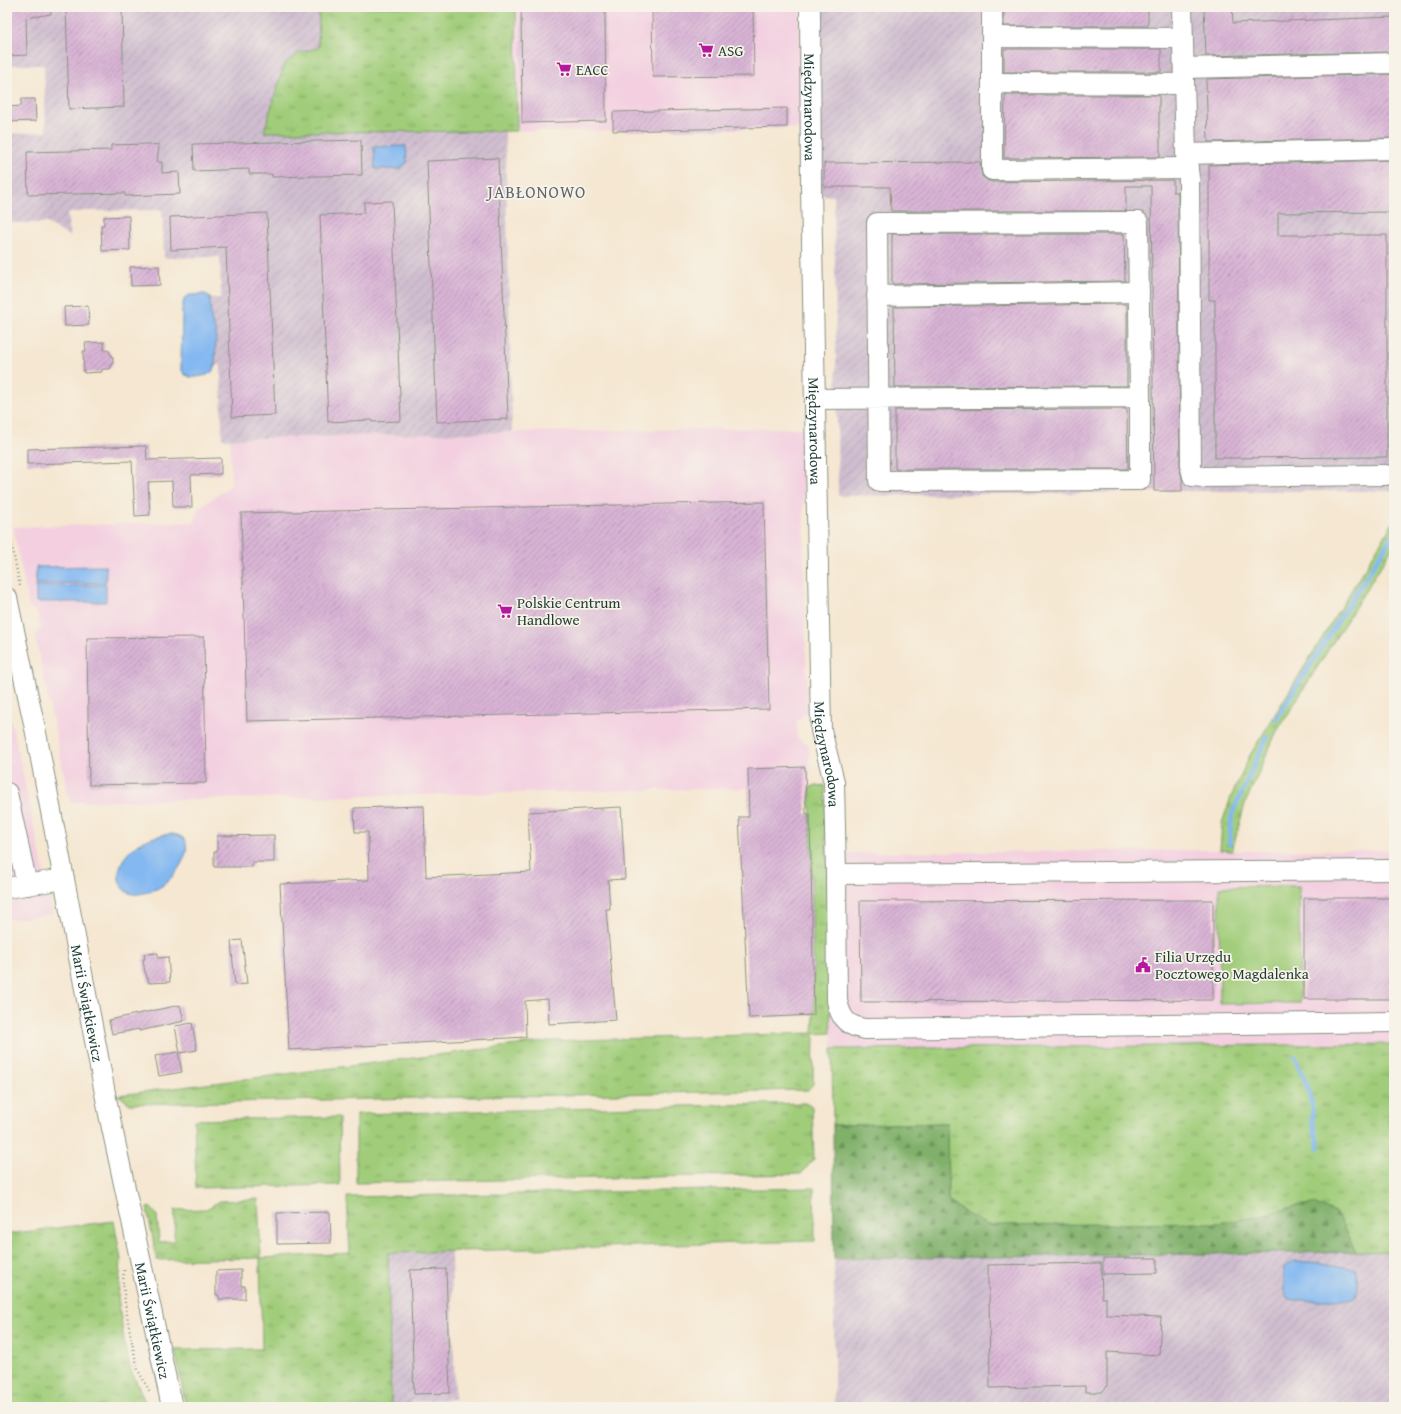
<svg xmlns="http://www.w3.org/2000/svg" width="1401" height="1414" font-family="'Gentium Book Plus',serif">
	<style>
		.built { fill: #f3cfe0 }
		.industrial { fill: url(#industrial-furrows) }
		.grass { fill: url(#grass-tufts); stroke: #608557 }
		.forest { fill: url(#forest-firs); stroke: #50764f }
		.park { fill: #a1cd7a; stroke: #608557 }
		.water { fill: #83b8f1; stroke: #517a92 }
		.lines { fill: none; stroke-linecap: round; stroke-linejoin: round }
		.stream { stroke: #83b8f1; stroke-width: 4.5 }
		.building { fill: url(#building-hatch) }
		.minor-casing { stroke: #8a9282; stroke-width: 22 }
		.path { stroke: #8a9282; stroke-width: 2.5; stroke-dasharray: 1 3; stroke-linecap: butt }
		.minor { stroke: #fff; stroke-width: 20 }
		.labels { text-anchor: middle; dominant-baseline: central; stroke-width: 3.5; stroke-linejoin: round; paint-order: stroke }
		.poi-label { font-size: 15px; fill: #1f3d34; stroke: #f7f3e8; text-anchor: start }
		.street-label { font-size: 15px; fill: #1f3d34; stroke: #f7f3e8 }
		.quarter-label { font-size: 17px; letter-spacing: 1px; fill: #60666d; stroke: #f7f3e8 }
	</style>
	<defs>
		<pattern id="industrial-furrows" width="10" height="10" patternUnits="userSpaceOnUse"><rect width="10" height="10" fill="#cfbdcf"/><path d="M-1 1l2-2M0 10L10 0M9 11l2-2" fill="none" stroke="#b1a3b2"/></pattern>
		<pattern id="grass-tufts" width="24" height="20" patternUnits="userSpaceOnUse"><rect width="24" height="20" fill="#a1cd7a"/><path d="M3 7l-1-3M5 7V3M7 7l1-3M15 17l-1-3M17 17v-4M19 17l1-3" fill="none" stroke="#83a865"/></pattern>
		<pattern id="forest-firs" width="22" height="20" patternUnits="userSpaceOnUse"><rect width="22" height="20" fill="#80b06a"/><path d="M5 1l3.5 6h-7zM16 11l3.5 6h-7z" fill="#689058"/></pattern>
		<pattern id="building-hatch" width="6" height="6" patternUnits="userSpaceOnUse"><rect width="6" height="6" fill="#d9b3d6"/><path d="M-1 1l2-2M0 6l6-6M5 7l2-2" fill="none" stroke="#af93ae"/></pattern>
	</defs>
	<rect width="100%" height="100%" fill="#f7f3e8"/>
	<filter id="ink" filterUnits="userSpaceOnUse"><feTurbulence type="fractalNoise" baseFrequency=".025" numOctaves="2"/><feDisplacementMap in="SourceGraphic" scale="8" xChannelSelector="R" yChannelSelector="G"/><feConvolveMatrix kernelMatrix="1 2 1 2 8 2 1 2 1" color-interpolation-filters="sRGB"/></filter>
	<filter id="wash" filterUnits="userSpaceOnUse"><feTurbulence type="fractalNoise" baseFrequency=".012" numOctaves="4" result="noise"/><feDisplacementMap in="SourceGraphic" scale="16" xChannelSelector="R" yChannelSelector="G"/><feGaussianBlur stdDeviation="0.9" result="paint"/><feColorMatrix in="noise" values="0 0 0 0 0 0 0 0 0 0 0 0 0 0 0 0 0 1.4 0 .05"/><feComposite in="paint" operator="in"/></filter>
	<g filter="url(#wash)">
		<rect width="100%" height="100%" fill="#f5e7d1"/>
		<g class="built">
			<polygon points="516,7 800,7 801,128 612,131 517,131"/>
			<polygon points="802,428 807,713 797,721 797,738 809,745 810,802 749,803 748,788 70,802 35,636 41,628 39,621 37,613 29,607 13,527 195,522 198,509 231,485 230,439 512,432"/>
			<polygon points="7,701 53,914 7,920"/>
			<polygon points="1220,850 1232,851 1394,850 1394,1044 832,1049 828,855 836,853"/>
		</g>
		<g class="industrial">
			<polygon points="7,7 319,7 318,48 298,53 284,65 264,132 505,131 512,432 222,439 221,365 215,366 216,332 211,320 210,298 221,298 220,257 164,258 162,210 87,211 67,213 70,237 47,223 7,223 7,134 46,132 44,65 7,65"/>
			<polygon points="818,7 1394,7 1394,491 1154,491 1154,492 838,496 834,196 819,195"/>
			<polygon points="1394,1251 1394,1407 834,1407 834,1259"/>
			<polygon points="451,1252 455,1399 411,1402 410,1407 391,1407 388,1253"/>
		</g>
		<g class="grass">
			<polygon points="319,7 516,7 517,131 264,132 284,65 298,53 318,48"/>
			<polygon points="1394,521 1394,545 1276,733 1245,804 1232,851 1220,850 1222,823 1231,797 1250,755"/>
			<polygon points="825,785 831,1033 814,1034 813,1084 808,1090 130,1104 118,1095 549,1041 813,1033 814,1015 810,787"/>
			<polygon points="1393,1044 1389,1125 1394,1125 1394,1251 1356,1252 1336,1213 1296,1206 1263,1216 1219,1223 987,1226 967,1214 948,1201 947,1123 833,1125 832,1049"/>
			<polygon points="805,1103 812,1107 814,1159 801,1174 356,1183 356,1114"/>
			<polygon points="339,1117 340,1185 196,1188 194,1120"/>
			<polygon points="814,1188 815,1241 388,1253 391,1407 186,1407 175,1350 262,1349 260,1258 157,1260 147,1208 150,1207 157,1215 159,1242 174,1241 175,1210 206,1209 220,1201 258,1199 261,1258 350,1253 347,1197"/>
			<polygon points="114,1221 121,1260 118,1298 125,1347 131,1370 147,1406 126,1407 7,1407 7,1234"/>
		</g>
		<polygon class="forest" points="947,1123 948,1201 967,1214 987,1225 1219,1223 1263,1216 1296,1206 1313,1204 1336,1213 1356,1252 834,1259 833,1125"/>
		<polygon class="park" points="1299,886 1300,1003 1220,1004 1219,887"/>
		<g class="water">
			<polygon points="406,146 407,163 399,169 375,169 374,147"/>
			<polygon points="206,294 210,298 211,320 216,332 215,366 212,372 207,375 197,377 190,377 184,374 181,368 182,309 184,299 189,295"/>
			<polygon points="106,566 106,583 36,584 36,567"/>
			<polygon points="106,585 106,602 36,602 36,586"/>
			<path d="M169,834C201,834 182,868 169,880C163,886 156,890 148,892C143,893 138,895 133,894C117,892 116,872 123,860C133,844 151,836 169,834Z"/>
			<path d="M1293,1261L1322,1263L1356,1269C1359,1281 1360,1289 1353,1300H1295L1288,1298L1284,1290V1267Z"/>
		</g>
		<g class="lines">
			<g class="stream">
				<polyline points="1276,719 1394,533"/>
				<polyline points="1229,844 1232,814 1267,737"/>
				<polyline points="1295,1057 1308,1088 1312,1106 1313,1124 1319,1148"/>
			</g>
		</g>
		<g id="blocks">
			<g class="building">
				<polygon points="7,7 51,7 51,14 26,18 27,55 7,56"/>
				<polygon points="66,7 122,7 124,107 69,109"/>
				<polygon points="521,7 605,7 606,121 522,123"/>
				<polygon points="652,7 753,7 754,76 653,77"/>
				<rect x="1004" y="7" width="144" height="19"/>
				<polygon points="1204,7 1232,7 1233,23 1394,17 1394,52 1206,56"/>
				<rect x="1004" y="49" width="157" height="23"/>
				<polygon points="1394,74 1394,138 1208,142 1206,80 1207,79"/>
				<polygon points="1005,95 1159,95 1159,133 1160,133 1160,157 1004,158"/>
				<polygon points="21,99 35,99 36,121 7,122 7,107 21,106"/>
				<polygon points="787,108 787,127 613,131 613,112"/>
				<polygon points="361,140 362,175 272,177 272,174 249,174 249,169 194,171 193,144"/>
				<polygon points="147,144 159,145 157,162 162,162 162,173 179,172 180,194 125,196 125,193 28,195 27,152 111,150 111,145"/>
				<polygon points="498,158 508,419 437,422 427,161"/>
				<polygon points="1394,160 1393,212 1278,213 1278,235 1387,235 1387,457 1215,458 1215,300 1209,300 1209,165"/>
				<polygon points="980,162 981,170 982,176 987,180 992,182 1173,180 1173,192 1178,192 1180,468 1182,479 1182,491 1154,491 1151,186 1126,186 1126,211 891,211 890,187 824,187 824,163"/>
				<polygon points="392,201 401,421 372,422 372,420 328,422 320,215 364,213 364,202"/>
				<polygon points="267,213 275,415 232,417 226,247 171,250 170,217"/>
				<polygon points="129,216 130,250 102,251 101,225 104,225 104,217"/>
				<polygon points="892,234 1124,234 1125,281 892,284"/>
				<polygon points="159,266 160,285 131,286 130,267"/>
				<polygon points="1127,304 1127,386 895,387 894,307"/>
				<polygon points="88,306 89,325 65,326 64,307"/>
				<polygon points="104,342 104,350 108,350 113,358 113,363 110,369 102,369 102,372 84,373 83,351 86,351 85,343"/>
				<polygon points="1127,409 1128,469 895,469 895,410"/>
				<polygon points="146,446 147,460 221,458 221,474 191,475 192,507 173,507 172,481 148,482 150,515 135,516 132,461 27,464 27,449"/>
				<polygon points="764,502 769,709 247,721 241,513"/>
				<polygon points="204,637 206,783 89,785 87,638"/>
				<polygon points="805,767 806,814 810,814 814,1015 749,1018 739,817 749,817 748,769"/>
				<polygon points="424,806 426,877 531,872 528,812 621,807 625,879 608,880 610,909 606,909 616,1020 549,1024 548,999 525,1001 526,1037 289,1050 280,884 369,880 368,832 355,832 354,808"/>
				<polygon points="274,835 274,862 252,862 252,867 214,867 214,852 217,852 217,836"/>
				<rect x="1304" y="898" width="90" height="101"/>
				<polygon points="1213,900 1213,1000 861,1002 860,901"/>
				<polygon points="242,940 247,984 235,985 231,941"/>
				<polygon points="158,953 158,958 168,957 170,982 149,983 148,978 147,978 146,973 145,973 143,959 145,959 144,954"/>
				<polygon points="180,1005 184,1021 139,1031 139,1029 112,1034 109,1020"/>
				<polygon points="192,1023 197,1050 180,1053 175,1026"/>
				<polygon points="178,1052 182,1072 159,1076 155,1056"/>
				<polygon points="330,1212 331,1243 277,1244 277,1213"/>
				<polygon points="1103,1258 1157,1258 1157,1273 1103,1274"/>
				<polygon points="1101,1263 1102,1298 1106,1298 1106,1315 1161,1317 1159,1355 1107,1352 1107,1386 1102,1392 1085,1392 1085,1386 990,1388 989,1289 988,1289 988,1265"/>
				<polygon points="446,1269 450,1393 414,1394 410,1270"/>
				<polygon points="241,1270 241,1286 245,1286 245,1299 219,1299 219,1295 216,1295 216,1271"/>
			</g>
		</g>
	</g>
	<g filter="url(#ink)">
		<use href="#blocks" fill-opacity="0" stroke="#8a9282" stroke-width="1"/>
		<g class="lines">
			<g class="minor-casing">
				<g id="minor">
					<path id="s1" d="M810,7L811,187L821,730L834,782L836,874L1394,870"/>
					<polyline points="992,7 992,170 1188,168"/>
					<polyline points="1182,7 1186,154 1189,178 1191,468 1193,476 1203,477 1386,475"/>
					<polyline points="992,37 1183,38"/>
					<polyline points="1184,68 1394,63"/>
					<polyline points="992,83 1184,84"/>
					<polyline points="1186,154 1394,149"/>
					<polyline points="877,296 1139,292"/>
					<polyline points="815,399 1140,397 1140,480 879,481 877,223 1138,222 1140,397"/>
					<path id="s2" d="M7,598L36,733L109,1114L172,1407"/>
					<polyline points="7,793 27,885"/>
					<path d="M836,874L837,1001C841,1019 847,1026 865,1029L1394,1022"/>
					<polyline points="7,888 64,879"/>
				</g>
			</g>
			<g class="path">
				<polyline points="7,522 20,586"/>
				<polyline points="124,1270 123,1282 125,1303 131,1338 138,1370 150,1392"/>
			</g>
			<use href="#minor" class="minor"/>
		</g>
	</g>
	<defs>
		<g id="supermarket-bare" transform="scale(1.2)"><path d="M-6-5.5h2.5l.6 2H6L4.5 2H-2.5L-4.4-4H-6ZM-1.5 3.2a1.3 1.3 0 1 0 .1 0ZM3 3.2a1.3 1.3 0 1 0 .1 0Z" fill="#b5179e" stroke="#f7f3e8" stroke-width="2.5" paint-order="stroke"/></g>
		<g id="civic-bare" transform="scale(1.2)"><path d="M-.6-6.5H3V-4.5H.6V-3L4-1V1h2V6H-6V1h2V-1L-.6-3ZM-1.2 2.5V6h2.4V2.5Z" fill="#b5179e" stroke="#f7f3e8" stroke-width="2.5" paint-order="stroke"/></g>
	</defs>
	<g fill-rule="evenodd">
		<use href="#supermarket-bare" x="706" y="50"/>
		<use href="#supermarket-bare" x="564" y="69"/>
		<use href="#supermarket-bare" x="505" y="611"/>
		<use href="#civic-bare" x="1143" y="965"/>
	</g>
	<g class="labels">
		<g class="poi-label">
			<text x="718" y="50">ASG</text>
			<text x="576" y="69">EACC</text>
			<text x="517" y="602">Polskie Centrum<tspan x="517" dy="17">Handlowe</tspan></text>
			<text x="1155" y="956">Filia Urzędu<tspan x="1155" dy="17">Pocztowego Magdalenka</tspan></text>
		</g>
		<g class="street-label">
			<text stroke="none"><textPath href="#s1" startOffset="100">Międzynarodowa</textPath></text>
			<text stroke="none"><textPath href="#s1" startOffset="424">Międzynarodowa</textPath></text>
			<text stroke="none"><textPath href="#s1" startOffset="748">Międzynarodowa</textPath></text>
			<text stroke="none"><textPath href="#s2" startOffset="413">Marii Świątkiewicz</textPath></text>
			<text stroke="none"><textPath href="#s2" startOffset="737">Marii Świątkiewicz</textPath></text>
		</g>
		<g class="quarter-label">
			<text x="537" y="191">JABŁONOWO</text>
		</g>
	</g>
	<rect width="1401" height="1414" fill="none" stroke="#f7f3e8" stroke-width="24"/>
</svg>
